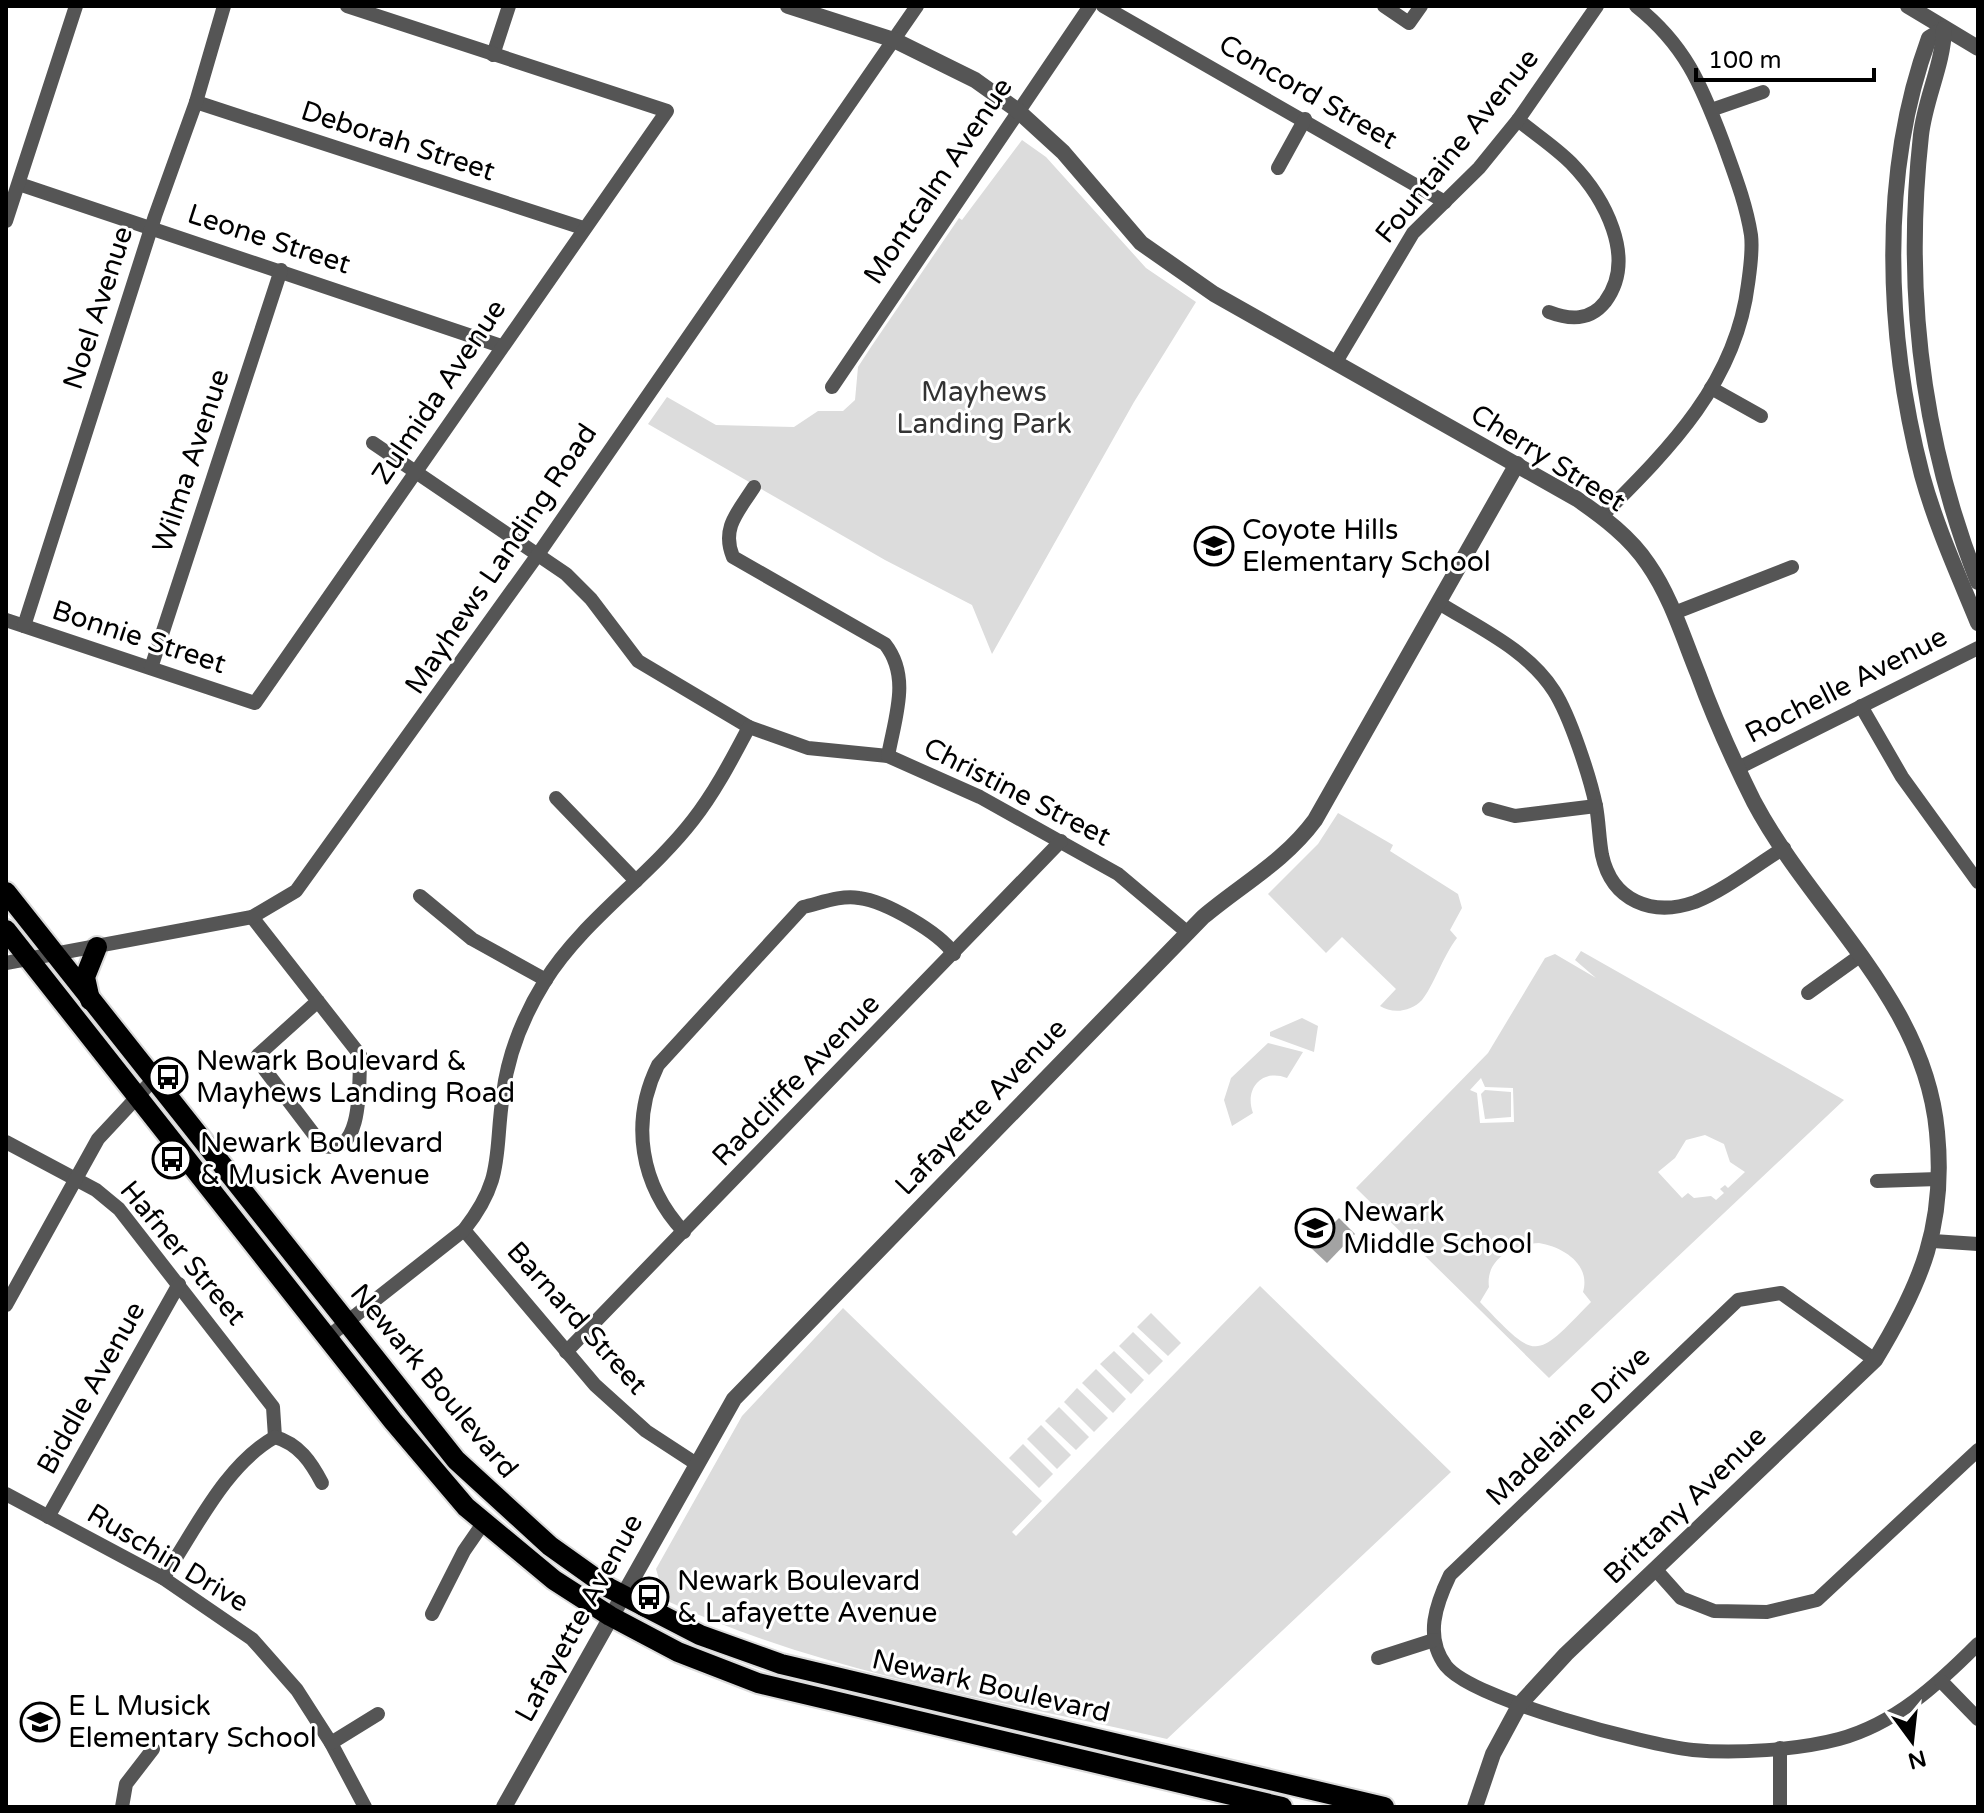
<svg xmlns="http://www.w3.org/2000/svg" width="1984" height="1813" font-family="'Varela Round',sans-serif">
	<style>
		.green { fill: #dcdcdc; fill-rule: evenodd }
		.water { fill: #a3a3a3 }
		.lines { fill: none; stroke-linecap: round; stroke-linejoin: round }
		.primary-casing { stroke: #dbdbdb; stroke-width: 24 }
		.minor { stroke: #555; stroke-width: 14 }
		.tertiary { stroke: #555; stroke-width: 16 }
		.primary { stroke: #000; stroke-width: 20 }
		.labels { text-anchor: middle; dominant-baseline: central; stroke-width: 6; stroke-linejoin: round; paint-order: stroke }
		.street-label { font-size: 28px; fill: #000; stroke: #fff }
		.park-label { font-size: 28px; fill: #333; stroke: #fff }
		.poi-label { font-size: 28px; fill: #000; stroke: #fff; text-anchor: start }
	</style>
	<rect width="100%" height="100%" fill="#fff"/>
	<g class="green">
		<polygon points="1022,140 1046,157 1146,268 1196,302 1134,402 992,654 972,605 885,560 648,424 667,397 716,425 794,427 818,411 843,411 855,400 858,367 871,347 959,218 962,220"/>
		<path d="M1338,813L1393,845L1390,851L1458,894L1462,908L1450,930L1457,938C1443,956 1433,987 1422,1000C1411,1012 1392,1014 1380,1006L1396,989L1342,937L1326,953L1268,894L1318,844Z"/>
		<path d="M1581,951L1844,1100L1549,1378L1356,1188L1488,1053L1545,958L1555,954L1596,978L1575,960ZM1481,1078L1485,1087L1513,1088L1514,1122L1480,1123L1477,1093L1470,1090ZM1705,1135L1724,1144L1730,1162L1745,1172L1728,1188L1725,1185L1720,1189L1724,1193L1716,1200L1711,1196L1694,1198L1688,1193L1682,1198L1658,1172L1675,1158L1686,1140ZM1539,1243C1564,1247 1591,1265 1583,1292L1591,1302C1534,1361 1537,1361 1480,1302L1489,1287C1485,1259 1514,1244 1539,1243Z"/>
		<polygon points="1302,1018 1318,1026 1314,1052 1270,1036 1270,1032"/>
		<path d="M1268,1043L1303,1052L1287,1078C1262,1068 1244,1089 1253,1113L1232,1126L1224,1100L1231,1078Z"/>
		<polygon points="1485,1090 1511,1092 1511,1117 1485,1119 1481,1094"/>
		<path d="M1260,1286L1451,1472L1167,1739C999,1700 822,1673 665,1600L656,1569L742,1416L843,1308L1042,1501L1012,1532L1016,1536Z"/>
		<polygon points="1151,1313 1181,1343 1168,1356 1137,1327"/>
		<polygon points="1133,1332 1163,1361 1149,1375 1119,1346"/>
		<polygon points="1114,1351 1144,1380 1131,1394 1100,1364"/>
		<polygon points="1096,1369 1126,1399 1113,1413 1082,1383"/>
		<polygon points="1077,1388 1108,1418 1094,1432 1064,1402"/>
		<polygon points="1059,1407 1089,1437 1076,1450 1045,1421"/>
		<polygon points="1041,1425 1071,1455 1057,1469 1027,1439"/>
		<polygon points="1023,1444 1053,1474 1039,1488 1009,1458"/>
	</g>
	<polygon class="water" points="1339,1218 1355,1234 1327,1263 1310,1247"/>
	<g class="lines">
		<g class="primary-casing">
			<g id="primary">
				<polyline points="6,892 456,1460 550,1546 609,1588 700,1635 781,1664 1384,1807"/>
				<polyline points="6,930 393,1421 466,1507 554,1580 610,1616 678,1652 758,1683 1282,1807"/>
				<polyline points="90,1000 85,977 97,947"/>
			</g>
		</g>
		<g class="minor">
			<polyline points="1103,6 1445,202"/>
			<polyline points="1384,6 1409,23 1421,6"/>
			<polyline points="493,55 509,6"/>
			<polyline points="196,102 583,228"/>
			<polyline points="1711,110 1763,92"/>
			<path d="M1518,120C1535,134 1555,147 1571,163C1604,197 1638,258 1605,302C1590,321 1570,320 1549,312"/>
			<polyline points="1278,168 1305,119"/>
			<polyline points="19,184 501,346"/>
			<polyline points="6,221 76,6"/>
			<polyline points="1336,362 1413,233 1479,168 1518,120 1597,6"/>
			<polyline points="832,387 1090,6"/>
			<polyline points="1711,388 1761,416"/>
			<polyline points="373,443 566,574 591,599 638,661 749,727 808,748 888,756 980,797 1118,874 1188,933"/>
			<path d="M754,487C738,512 721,528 733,557L885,644C911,677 895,717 888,756"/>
			<path d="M1602,516C1669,449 1736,383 1748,284C1750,269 1753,251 1751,235C1746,203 1734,173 1723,142C1701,84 1685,45 1636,6"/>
			<path d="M1439,603C1479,628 1528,650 1554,691C1570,716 1590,777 1596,806C1599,822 1599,839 1602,855C1612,901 1652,917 1695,902C1725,890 1756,865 1784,848"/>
			<polyline points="1674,613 1792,567"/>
			<polyline points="6,620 255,703 667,111 347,6"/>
			<polyline points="24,626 155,216 196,102 224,6"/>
			<polyline points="151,668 281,270"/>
			<polyline points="1861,706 1902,777 1978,882"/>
			<polyline points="1738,768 1978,648"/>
			<polyline points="556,798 636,881"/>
			<polyline points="1489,809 1515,816 1596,806"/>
			<polyline points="420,896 472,939 546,980"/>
			<path d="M252,917L360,1055C359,1078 364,1161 322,1145L265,1070L258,1055L318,1001"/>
			<polyline points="6,963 252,917 296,891 539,553 917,6"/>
			<polyline points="1808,993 1861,955"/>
			<polyline points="6,1142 96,1190 119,1209 273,1407 275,1437"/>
			<polyline points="1877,1181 1938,1179"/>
			<polyline points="464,1230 595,1385 646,1431 695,1463"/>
			<path d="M684,1232C640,1185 630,1122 658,1065L803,907C821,903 840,895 859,898C885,901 939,932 954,954"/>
			<polyline points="1933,1241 1978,1244"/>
			<polyline points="6,1305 98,1139 153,1080"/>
			<path d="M328,1337L464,1230C505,1178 494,1154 503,1094C508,1054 524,1015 545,981C583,920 648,878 693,820C715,792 732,759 749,727"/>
			<polyline points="566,1352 1061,841"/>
			<path d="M1875,1360L1781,1293L1738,1300L1450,1575C1436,1604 1424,1637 1446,1666C1473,1700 1647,1745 1693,1750C1735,1754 1798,1750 1839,1739C1895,1724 1938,1684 1978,1644"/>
			<path d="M275,1437C299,1444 311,1462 322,1483"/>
			<polyline points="6,1494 163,1578 252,1639 297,1690 331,1743 365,1807"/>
			<polyline points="48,1517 179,1284"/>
			<polyline points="1656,1570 1681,1598 1714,1611 1767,1612 1817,1600 1978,1450"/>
			<path d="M163,1578C195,1531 224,1466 275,1437"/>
			<polyline points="432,1614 464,1551 484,1522"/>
			<polyline points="1378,1658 1434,1640"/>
			<polyline points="1941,1681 1978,1719"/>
			<polyline points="331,1743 378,1714"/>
			<polyline points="1780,1748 1780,1805"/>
			<polyline points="122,1807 126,1784 153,1749"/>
		</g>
		<g class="tertiary">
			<path d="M788,6L894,40L975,80L1017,110L1063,152L1141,243L1214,294L1577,499C1603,517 1630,537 1648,564C1671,597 1683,637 1698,674C1714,718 1733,760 1754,802C1813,913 1925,999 1937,1132C1946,1224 1922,1283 1875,1360L1566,1654L1520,1704L1493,1754L1475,1807"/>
			<polyline points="1908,6 1978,48"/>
			<path d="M1944,29L1929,38C1879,174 1886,336 1922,475C1936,526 1958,574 1978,623"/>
			<path d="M1944,29C1943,65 1925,99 1921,135C1904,289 1921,438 1978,582"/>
			<path d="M504,1807L734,1399L1203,917C1242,884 1284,862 1315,820L1517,464"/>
		</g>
		<use href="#primary" class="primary"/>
	</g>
	<defs>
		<g id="school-ring" transform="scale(2)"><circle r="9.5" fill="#fff" stroke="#000" stroke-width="1.5"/><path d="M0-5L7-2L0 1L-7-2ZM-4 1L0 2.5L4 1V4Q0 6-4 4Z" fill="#000"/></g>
		<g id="bus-ring" transform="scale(2)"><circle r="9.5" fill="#fff" stroke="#000" stroke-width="1.5"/><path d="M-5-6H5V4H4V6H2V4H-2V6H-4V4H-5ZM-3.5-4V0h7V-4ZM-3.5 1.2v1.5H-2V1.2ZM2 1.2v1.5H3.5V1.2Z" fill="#000"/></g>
	</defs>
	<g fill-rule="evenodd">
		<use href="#school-ring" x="1214" y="546"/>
		<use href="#bus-ring" x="168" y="1077"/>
		<use href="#bus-ring" x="172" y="1159"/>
		<use href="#school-ring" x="1315" y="1228"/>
		<use href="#bus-ring" x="649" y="1597"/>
		<use href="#school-ring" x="40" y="1722"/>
	</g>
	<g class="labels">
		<g class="street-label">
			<text transform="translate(1308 92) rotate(30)">Concord Street</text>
			<text transform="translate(398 141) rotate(18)">Deborah Street</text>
			<text transform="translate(1457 146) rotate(-51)">Fountaine Avenue</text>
			<text transform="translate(938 181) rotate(-56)">Montcalm Avenue</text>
			<text transform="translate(269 239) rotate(18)">Leone Street</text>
			<text transform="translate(98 308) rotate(-72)">Noel Avenue</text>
			<text transform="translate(439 392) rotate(-56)">Zulmida Avenue</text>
			<text transform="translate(1548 458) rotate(32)">Cherry Street</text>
			<text transform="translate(191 461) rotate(-72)">Wilma Avenue</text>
			<text transform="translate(501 559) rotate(-56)">Mayhews Landing Road</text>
			<text transform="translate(139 637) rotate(18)">Bonnie Street</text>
			<text transform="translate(1846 685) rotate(-27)">Rochelle Avenue</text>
			<text transform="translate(1017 792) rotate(27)">Christine Street</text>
			<text transform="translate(796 1080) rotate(-46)">Radcliffe Avenue</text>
			<text transform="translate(981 1107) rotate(-46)">Lafayette Avenue</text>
			<text transform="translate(183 1253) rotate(50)">Hafner Street</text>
			<text transform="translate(577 1318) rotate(48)">Barnard Street</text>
			<text transform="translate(434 1381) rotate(50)">Newark Boulevard</text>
			<text transform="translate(91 1388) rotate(-61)">Biddle Avenue</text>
			<text transform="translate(1568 1426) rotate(-44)">Madelaine Drive</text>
			<text transform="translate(1685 1505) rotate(-44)">Brittany Avenue</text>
			<text transform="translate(168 1558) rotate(31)">Ruschin Drive</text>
			<text transform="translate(579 1618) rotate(-61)">Lafayette Avenue</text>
			<text transform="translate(991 1686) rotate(13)">Newark Boulevard</text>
		</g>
		<g class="park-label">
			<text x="984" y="392">Mayhews<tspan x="984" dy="32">Landing Park</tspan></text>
		</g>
		<g class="poi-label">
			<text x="1242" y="530">Coyote Hills<tspan x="1242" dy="32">Elementary School</tspan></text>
			<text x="196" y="1061">Newark Boulevard &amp;<tspan x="196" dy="32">Mayhews Landing Road</tspan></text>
			<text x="200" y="1143">Newark Boulevard<tspan x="200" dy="32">&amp; Musick Avenue</tspan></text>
			<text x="1343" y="1212">Newark<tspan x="1343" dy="32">Middle School</tspan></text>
			<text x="677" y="1581">Newark Boulevard<tspan x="677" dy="32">&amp; Lafayette Avenue</tspan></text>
			<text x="68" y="1706">E L Musick<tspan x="68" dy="32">Elementary School</tspan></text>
		</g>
	</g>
	<rect width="1984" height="1813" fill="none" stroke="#000000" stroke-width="16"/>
	<g transform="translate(1912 1741) rotate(165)" stroke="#ffffff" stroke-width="6" paint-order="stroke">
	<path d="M0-6L14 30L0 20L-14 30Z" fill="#000000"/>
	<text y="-12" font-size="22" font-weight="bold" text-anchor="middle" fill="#000000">N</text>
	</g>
	<path d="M1696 68v12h178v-12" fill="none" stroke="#000000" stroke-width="4"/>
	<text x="1708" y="68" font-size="24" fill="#000000" stroke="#ffffff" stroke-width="6" paint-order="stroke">100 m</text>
</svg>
